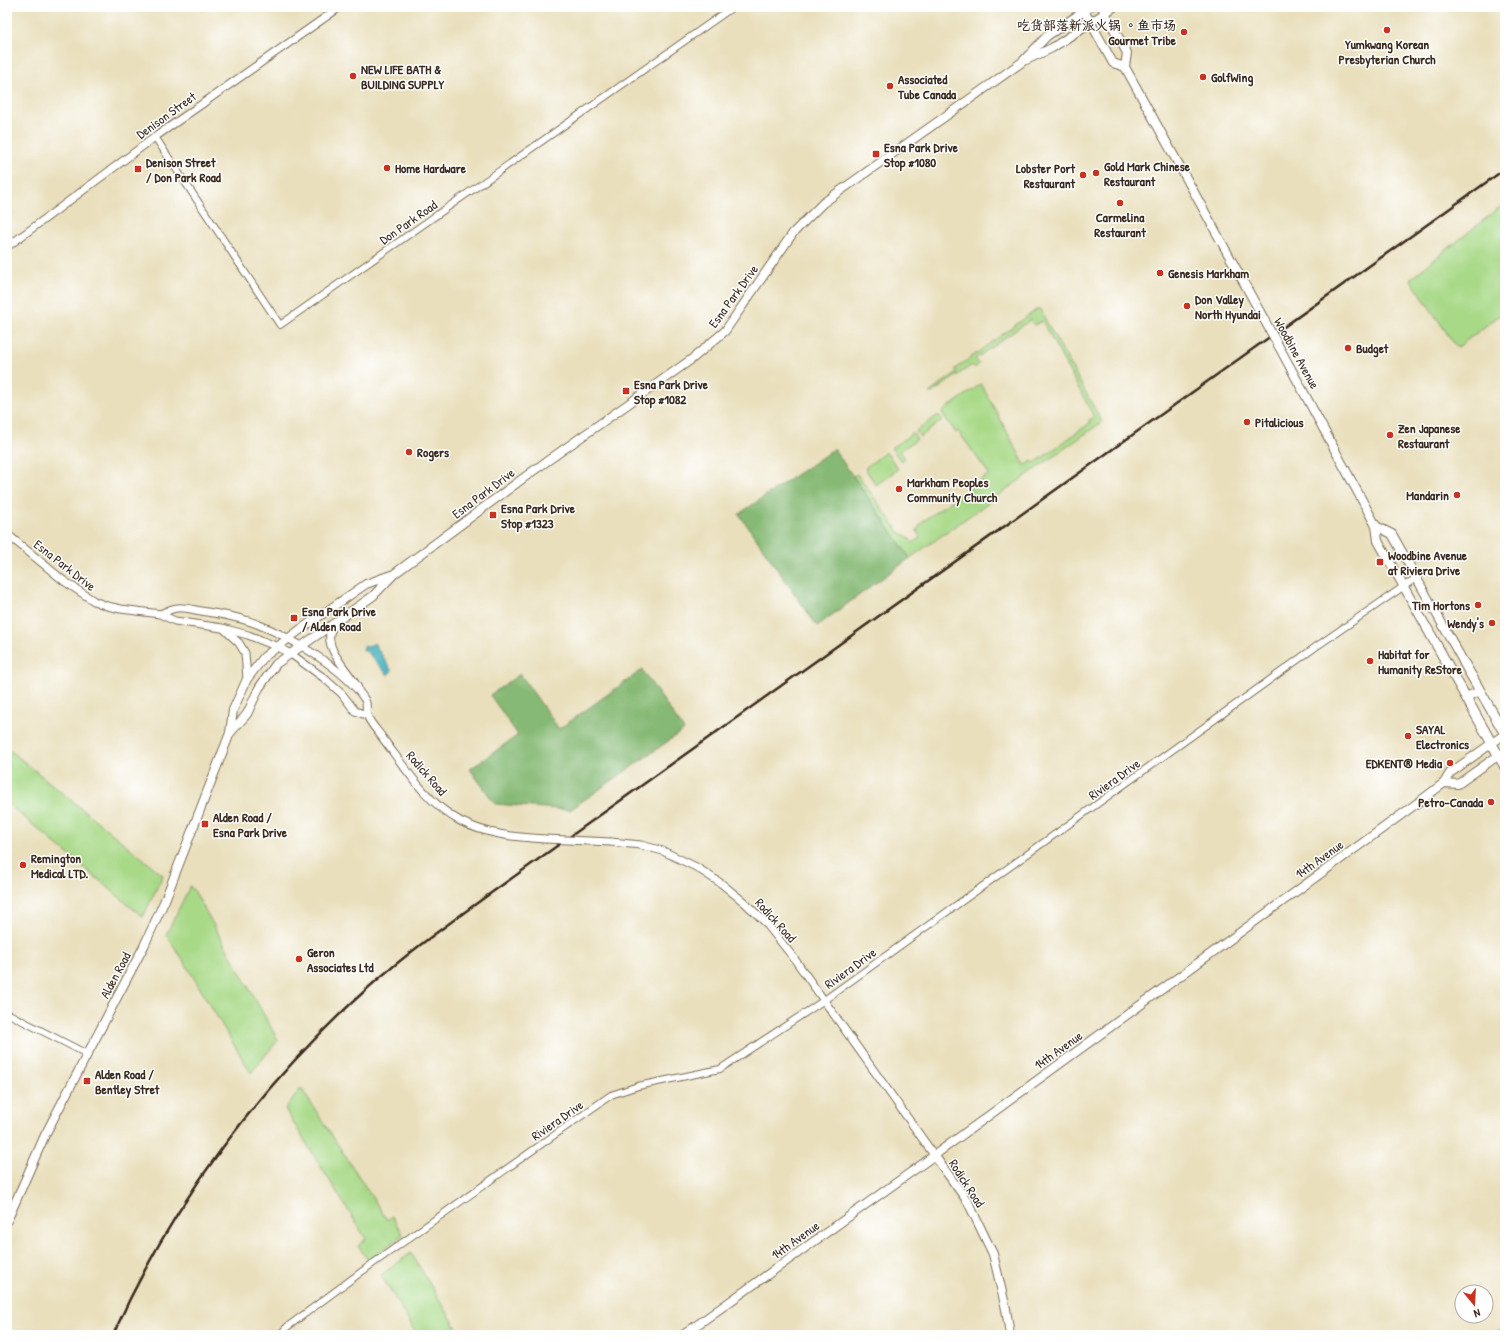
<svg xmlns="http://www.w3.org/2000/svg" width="1512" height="1342" font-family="'Patrick Hand','LXGW WenKai TC',sans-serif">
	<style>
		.green { fill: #a8d987; stroke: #728252 }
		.forest { fill: #86b974; stroke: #607249 }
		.water { fill: #3faebc; stroke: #3d6c6d }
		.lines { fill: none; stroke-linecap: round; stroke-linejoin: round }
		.stream { stroke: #3faebc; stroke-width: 2.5 }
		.minor-casing { stroke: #786955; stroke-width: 8 }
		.tertiary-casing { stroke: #786955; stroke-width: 9 }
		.secondary-casing { stroke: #786955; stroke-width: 10 }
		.primary-casing { stroke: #786955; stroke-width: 11 }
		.minor { stroke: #fff; stroke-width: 6 }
		.tertiary { stroke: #fff; stroke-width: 7 }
		.secondary { stroke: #fff; stroke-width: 8 }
		.primary { stroke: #fff; stroke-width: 9 }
		.rail { stroke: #3b2a1e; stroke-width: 2.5 }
		.tertiary-bridge-casing { stroke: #786955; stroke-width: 9; stroke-linecap: butt }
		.secondary-bridge-casing { stroke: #786955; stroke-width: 10; stroke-linecap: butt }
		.tertiary-bridge { stroke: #fff; stroke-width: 7 }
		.secondary-bridge { stroke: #fff; stroke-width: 8 }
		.poi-dot { fill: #c8321e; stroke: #fff; stroke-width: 1.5 }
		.labels { text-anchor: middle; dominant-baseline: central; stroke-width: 3; stroke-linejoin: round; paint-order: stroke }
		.poi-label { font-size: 13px; font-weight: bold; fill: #3b2a1e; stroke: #fff; text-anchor: start }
		.street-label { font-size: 13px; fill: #3b2a1e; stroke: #fff }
	</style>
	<rect width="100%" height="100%" fill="#fff"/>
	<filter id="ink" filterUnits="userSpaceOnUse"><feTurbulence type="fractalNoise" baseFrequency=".025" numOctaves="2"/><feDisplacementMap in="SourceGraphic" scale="8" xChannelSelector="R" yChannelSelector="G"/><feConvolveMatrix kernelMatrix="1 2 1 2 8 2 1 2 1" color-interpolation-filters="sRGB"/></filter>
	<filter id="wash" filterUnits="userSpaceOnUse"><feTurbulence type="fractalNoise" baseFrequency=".012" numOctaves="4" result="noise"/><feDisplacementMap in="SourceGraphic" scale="16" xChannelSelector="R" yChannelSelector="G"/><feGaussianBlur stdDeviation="0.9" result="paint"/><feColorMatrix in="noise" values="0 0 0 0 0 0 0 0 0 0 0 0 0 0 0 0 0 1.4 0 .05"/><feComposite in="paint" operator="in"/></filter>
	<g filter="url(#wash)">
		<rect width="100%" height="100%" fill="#e9dfbc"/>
		<g class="green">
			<polygon points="1505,203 1505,311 1457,348 1410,279"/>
			<polygon points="1039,308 1102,422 910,558 853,476 857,474 899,532 908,537 913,543 920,538 917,530 922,522 989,474 958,431 956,433 942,413 943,411 981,384 1025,465 1033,461 1035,463 1090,423 1089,420 1094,417 1042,321 1034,325 1030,320 975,359 979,364 975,368 972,365 932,393 929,393 957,372 955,369"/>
			<polygon points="937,416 940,416 943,420 920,437 916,431"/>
			<polygon points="913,433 917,439 900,451 905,458 901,461 891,448"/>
			<polygon points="886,452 898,469 876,485 865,468"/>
			<polygon points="7,748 163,875 143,917 7,803"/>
			<polygon points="190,886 195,892 278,1040 251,1073 180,955 166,935"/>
			<polygon points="301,1088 387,1220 392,1216 403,1235 368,1260 358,1246 366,1239 285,1109"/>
			<polygon points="411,1253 461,1335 417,1335 381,1275"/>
		</g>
		<g class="forest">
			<polygon points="834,449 910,558 817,626 739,514"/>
			<polygon points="642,670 684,730 570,810 495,804 470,769 518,735 490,695 520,674 559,729"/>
		</g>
		<polygon class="water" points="374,643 392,671 388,675 367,652 363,650 364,646 368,647"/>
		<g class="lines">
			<polyline class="stream" points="1494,1335 1495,1332 1501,1331 1504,1335"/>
		</g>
	</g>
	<g filter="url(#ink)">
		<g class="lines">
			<g class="minor-casing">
				<g id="minor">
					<polyline points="155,137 280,325 733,7"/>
					<polyline points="7,1013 87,1054"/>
					<polyline points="279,1335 287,1327 368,1267 611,1095 638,1086 720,1069 823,1001 1317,646 1416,578"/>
				</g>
			</g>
			<g class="tertiary-casing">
				<g id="tertiary">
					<polyline points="7,247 155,137 340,7"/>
					<polyline points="7,534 64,581 94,601 107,606 121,609 160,614 175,621 222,628 248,635 278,647 291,654 324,678 342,694 355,711 366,715"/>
					<path d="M160,614C166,612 172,608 177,608C185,607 194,610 201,611C221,614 239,617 257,624C291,637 346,670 365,700C368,705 365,711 367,715C370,724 379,732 384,740C406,769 427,803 460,821C487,835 516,837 545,839"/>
					<path d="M337,623C335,625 332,628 331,630C323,649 350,672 358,688"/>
					<polyline points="224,629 239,643 245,653 247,679"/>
					<polyline points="1499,755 1505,751"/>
					<polyline points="611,842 641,845 663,851 696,867 722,884 744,902 765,922 793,957 934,1155"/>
				</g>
			</g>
			<g class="secondary-casing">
				<g id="secondary">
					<polyline points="1082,7 1113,63 1125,67"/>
					<polyline points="1102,7 1127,53 1125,67 1260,312"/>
					<polyline points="1026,60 1052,48 1114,7"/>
					<polyline points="1290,367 1376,526 1378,541 1427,628"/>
					<polyline points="1376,526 1392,534 1464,663"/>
					<polyline points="1466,697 1480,691"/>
					<polyline points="230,733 247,714 259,688 276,664 373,596 394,574 533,471 692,359 725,331 793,233 823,203 1022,62 1047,36 1090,7"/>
					<polyline points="1444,783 1458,784 1499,755"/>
					<polyline points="934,1155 968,1202 993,1254 1006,1309 1010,1335"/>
					<polyline points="7,1221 45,1135 144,946 165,900 230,733 233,710 247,679 264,657 301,629 366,584 391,575"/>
					<polyline points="683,1335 921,1165 1416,804 1444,783 1450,773 1505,734"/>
				</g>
			</g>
			<g class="primary-casing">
				<g id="primary">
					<polyline points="1427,628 1505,767"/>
					<polyline points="1464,663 1505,734"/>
				</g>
			</g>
			<use href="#minor" class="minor"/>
			<use href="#tertiary" class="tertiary"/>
			<use href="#secondary" class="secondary"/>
			<use href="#primary" class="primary"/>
			<path class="rail" d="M113,1335C172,1202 261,1084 369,987C405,955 444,927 484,898L1505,169"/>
			<g class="tertiary-bridge-casing">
				<polyline id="tertiary-bridge" points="545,839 611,842"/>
			</g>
			<g class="secondary-bridge-casing">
				<polyline id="secondary-bridge" points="1260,312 1290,367"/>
			</g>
			<use href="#tertiary-bridge" class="tertiary-bridge"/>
			<use href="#secondary-bridge" class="secondary-bridge"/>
		</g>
	</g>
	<g class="poi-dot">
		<circle cx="1387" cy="30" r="4"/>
		<circle cx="1184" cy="32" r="4"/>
		<circle cx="353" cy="76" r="4"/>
		<circle cx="1203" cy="77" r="4"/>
		<circle cx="890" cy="86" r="4"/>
		<rect x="872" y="150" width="8" height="8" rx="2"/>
		<circle cx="387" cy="168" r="4"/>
		<rect x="134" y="165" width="8" height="8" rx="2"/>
		<circle cx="1096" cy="173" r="4"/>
		<circle cx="1083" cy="175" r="4"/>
		<circle cx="1120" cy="203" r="4"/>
		<circle cx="1160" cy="273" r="4"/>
		<circle cx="1187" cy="306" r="4"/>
		<circle cx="1348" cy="348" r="4"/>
		<rect x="622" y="387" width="8" height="8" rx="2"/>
		<circle cx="1247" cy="422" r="4"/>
		<circle cx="1390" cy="435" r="4"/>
		<circle cx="409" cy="452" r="4"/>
		<circle cx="899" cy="489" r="4"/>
		<circle cx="1457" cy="495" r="4"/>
		<rect x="489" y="511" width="8" height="8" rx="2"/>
		<rect x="1376" y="558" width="8" height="8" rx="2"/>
		<circle cx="1478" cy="605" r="4"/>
		<rect x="290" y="614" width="8" height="8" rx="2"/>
		<circle cx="1492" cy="623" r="4"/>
		<circle cx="1370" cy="661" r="4"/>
		<circle cx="1408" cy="736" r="4"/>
		<circle cx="1450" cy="763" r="4"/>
		<circle cx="1491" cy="802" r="4"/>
		<rect x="201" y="820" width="8" height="8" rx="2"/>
		<circle cx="23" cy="865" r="4"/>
		<circle cx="299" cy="959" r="4"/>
		<rect x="83" y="1077" width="8" height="8" rx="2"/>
	</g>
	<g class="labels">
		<g class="poi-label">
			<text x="1176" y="25" text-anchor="end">吃货部落新派火锅 。鱼市场<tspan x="1176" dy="15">Gourmet Tribe</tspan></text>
			<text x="1387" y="44" text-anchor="middle">Yumkwang Korean<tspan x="1387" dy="15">Presbyterian Church</tspan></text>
			<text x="361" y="69">NEW LIFE BATH &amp;<tspan x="361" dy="15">BUILDING SUPPLY</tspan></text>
			<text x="1211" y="77">GolfWing</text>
			<text x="898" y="79">Associated<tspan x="898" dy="15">Tube Canada</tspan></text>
			<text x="884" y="147">Esna Park Drive<tspan x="884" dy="15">Stop #1080</tspan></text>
			<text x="146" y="162">Denison Street<tspan x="146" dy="15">/ Don Park Road</tspan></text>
			<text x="1104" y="166">Gold Mark Chinese<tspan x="1104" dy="15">Restaurant</tspan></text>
			<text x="395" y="168">Home Hardware</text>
			<text x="1075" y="168" text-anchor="end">Lobster Port<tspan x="1075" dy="15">Restaurant</tspan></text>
			<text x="1120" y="217" text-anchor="middle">Carmelina<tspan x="1120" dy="15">Restaurant</tspan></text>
			<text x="1168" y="273">Genesis Markham</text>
			<text x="1195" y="299">Don Valley<tspan x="1195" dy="15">North Hyundai</tspan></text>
			<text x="1356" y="348">Budget</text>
			<text x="634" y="384">Esna Park Drive<tspan x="634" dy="15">Stop #1082</tspan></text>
			<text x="1255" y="422">Pitalicious</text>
			<text x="1398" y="428">Zen Japanese<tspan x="1398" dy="15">Restaurant</tspan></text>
			<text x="417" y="452">Rogers</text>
			<text x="907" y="482">Markham Peoples<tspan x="907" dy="15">Community Church</tspan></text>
			<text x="1449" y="495" text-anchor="end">Mandarin</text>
			<text x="501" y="508">Esna Park Drive<tspan x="501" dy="15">Stop #1323</tspan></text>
			<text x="1388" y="555">Woodbine Avenue<tspan x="1388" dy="15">at Riviera Drive</tspan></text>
			<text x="1470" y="605" text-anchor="end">Tim Hortons</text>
			<text x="302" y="611">Esna Park Drive<tspan x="302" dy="15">/ Alden Road</tspan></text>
			<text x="1484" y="623" text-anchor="end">Wendy's</text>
			<text x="1378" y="654">Habitat for<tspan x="1378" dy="15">Humanity ReStore</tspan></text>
			<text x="1416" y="729">SAYAL<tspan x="1416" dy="15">Electronics</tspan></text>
			<text x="1442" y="763" text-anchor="end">EDKENT® Media</text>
			<text x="1483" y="802" text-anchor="end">Petro-Canada</text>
			<text x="213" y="817">Alden Road /<tspan x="213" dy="15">Esna Park Drive</tspan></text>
			<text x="31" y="858">Remington<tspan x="31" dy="15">Medical LTD.</tspan></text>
			<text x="307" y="952">Geron<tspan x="307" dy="15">Associates Ltd</tspan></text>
			<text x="95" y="1074">Alden Road /<tspan x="95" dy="15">Bentley Stret</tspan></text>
		</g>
		<g class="street-label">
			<text transform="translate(166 115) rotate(-36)">Denison Street</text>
			<text transform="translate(408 222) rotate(-35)">Don Park Road</text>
			<text transform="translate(733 296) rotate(-54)">Esna Park Drive</text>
			<text transform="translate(1297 353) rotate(61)">Woodbine Avenue</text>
			<text transform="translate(483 493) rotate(-37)">Esna Park Drive</text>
			<text transform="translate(65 565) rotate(38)">Esna Park Drive</text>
			<text transform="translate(427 773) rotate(49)">Rodick Road</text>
			<text transform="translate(1114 779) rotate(-36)">Riviera Drive</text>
			<text transform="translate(1319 859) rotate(-36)">14th Avenue</text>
			<text transform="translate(776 920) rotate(48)">Rodick Road</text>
			<text transform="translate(850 968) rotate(-36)">Riviera Drive</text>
			<text transform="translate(115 975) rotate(-62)">Alden Road</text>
			<text transform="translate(1058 1050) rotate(-36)">14th Avenue</text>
			<text transform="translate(557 1120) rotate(-35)">Riviera Drive</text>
			<text transform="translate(967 1183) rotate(57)">Rodick Road</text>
			<text transform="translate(795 1240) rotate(-36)">14th Avenue</text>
		</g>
	</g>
	<rect width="1512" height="1342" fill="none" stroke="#fff" stroke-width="24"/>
	<g transform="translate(1474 1304) rotate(162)"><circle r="19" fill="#ffffff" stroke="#b1aaa5"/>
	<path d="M0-3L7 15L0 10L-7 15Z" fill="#c8321e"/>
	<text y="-6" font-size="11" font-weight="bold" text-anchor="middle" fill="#3b2a1e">N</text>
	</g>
</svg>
